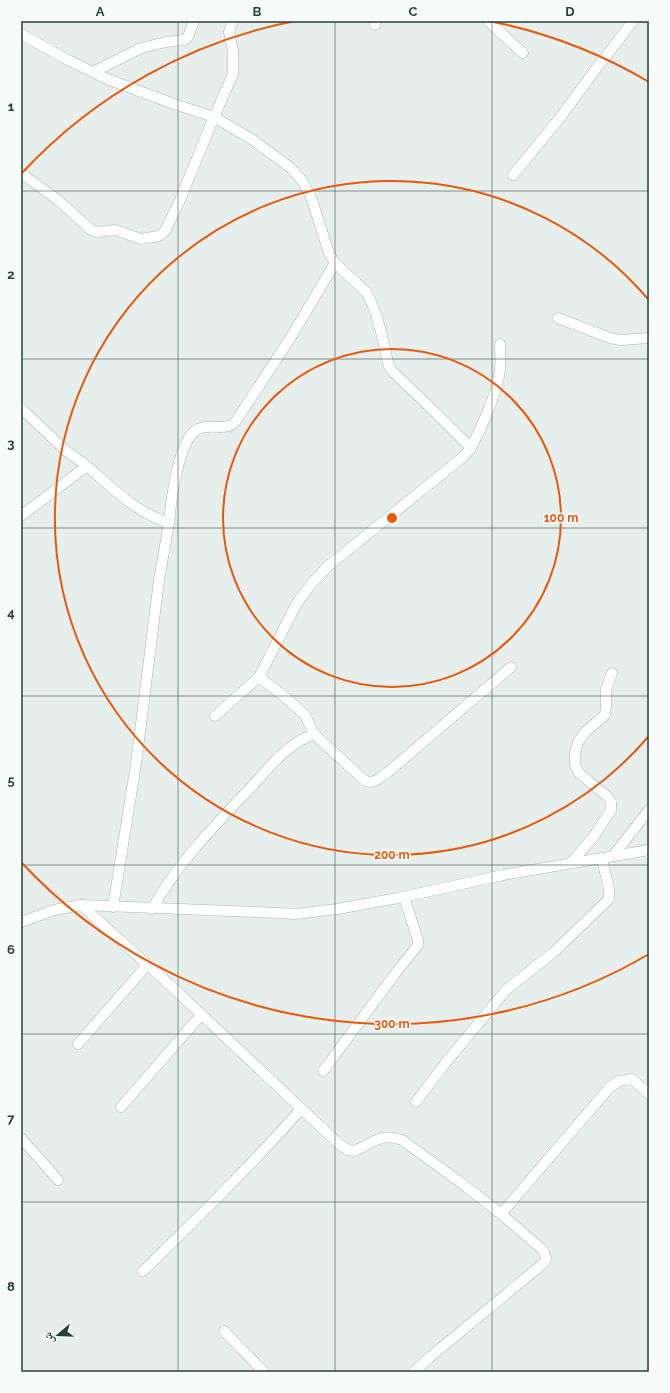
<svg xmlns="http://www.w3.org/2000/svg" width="670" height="1393" font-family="Raleway,'Noto Naskh Arabic',sans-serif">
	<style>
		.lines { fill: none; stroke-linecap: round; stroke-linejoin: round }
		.minor-casing { stroke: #a8b8b2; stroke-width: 11 }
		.minor { stroke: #fff; stroke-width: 10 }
		.grid { fill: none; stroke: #24423a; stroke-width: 1; stroke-opacity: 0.55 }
		.ring { fill: none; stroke: #e8590c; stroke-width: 2 }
		.centre { fill: #e8590c; stroke: #f7fbf9; stroke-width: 2 }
		.ring-label { font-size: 12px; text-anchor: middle; font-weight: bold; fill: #e8590c; stroke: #f7fbf9; stroke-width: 3; stroke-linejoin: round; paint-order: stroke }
		.neatline { fill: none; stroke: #24423a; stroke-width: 1.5 }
		.grid-label { font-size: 13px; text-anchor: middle; font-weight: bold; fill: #24423a }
	</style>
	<rect width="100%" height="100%" fill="#e6efeb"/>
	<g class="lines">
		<g class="minor-casing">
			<g id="minor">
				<polyline points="488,21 523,53"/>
				<polyline points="375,25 376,21"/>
				<path d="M21,34L68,60L107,79L171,103L214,117L253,140L291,168L303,182L311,197L329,253L335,263L366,292C379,314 383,342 389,366L392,371L436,413L471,448L463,457L432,482L327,567L312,583L297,603L259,677L285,697L305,715L314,734C289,743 271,765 254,784C217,823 178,862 152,909"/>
				<polyline points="93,72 141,48 166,42 184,40 188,37 194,21"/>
				<polyline points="21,173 58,200 91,230 97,232 115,230 141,239 159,236 165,231 180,200 214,117 233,74 233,51 229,32 233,21"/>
				<polyline points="513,175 559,119 593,73 633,21"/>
				<polyline points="558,318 610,338 621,340 649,338"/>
				<polyline points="21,408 65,450 87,466"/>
				<path d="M471,448C482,426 498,393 500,369C501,361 500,352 500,344"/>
				<path d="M21,516L87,466C112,488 137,513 169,523C171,502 178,439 198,429C207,424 219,429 228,426C231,426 234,423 236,421L291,337L335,263"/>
				<polyline points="215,716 259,677"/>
				<path d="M314,734L363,779C372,786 378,779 387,773L511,667"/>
				<polyline points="613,856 649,810"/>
				<polyline points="571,863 594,836 611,810 611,802 607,796 579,773 575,765 575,753 578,742 586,731 605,715 606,706 606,690 612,673"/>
				<path d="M81,905L170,985L339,1144L348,1150L354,1151C373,1144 379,1132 402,1140L460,1182L501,1214"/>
				<polyline points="113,907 136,764 159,580 169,523"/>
				<polyline points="21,922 54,910 81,905 279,913 295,914 337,909 398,898 503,875 649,850"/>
				<polyline points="78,1044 147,965"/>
				<polyline points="323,1071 398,970 418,945 418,940 404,897"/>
				<polyline points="416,1102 447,1061 507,989 554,952 609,899 609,889 602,859"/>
				<polyline points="121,1107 201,1015"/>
				<polyline points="21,1138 58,1180"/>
				<path d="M143,1271C197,1219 251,1166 301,1109"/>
				<polyline points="224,1331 264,1372"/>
				<polyline points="414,1372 430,1357 545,1262 546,1258 543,1250 501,1214 610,1087 619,1081 632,1079 649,1094"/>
			</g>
		</g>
		<use href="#minor" class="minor"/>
	</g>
	<path class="grid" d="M178,21V1372M335,21V1372M492,21V1372M21,191H649M21,359H649M21,528H649M21,696H649M21,865H649M21,1034H649M21,1202H649"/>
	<g class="ring">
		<circle cx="392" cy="518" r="169"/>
		<path d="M648 737A337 337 0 1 1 648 299"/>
		<path d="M649 954A506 506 0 0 1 22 863M22 173A506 506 0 0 1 295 21M489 21A506 506 0 0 1 649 82"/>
	</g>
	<circle cx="392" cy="518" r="6" class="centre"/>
	<g class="ring-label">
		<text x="561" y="522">100 m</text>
		<text x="392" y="859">200 m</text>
		<text x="392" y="1028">300 m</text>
	</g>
	<rect width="670" height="1393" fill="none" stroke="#f7fbf9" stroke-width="44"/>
	<g transform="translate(58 1335) rotate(251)" stroke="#f7fbf9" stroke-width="3" paint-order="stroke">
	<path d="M0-3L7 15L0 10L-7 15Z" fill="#24423a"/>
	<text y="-6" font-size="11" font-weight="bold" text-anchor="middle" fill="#24423a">ش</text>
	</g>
	<rect x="22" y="22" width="626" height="1349" class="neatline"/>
	<g class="grid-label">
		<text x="100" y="16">A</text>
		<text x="257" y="16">B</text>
		<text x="413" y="16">C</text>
		<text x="570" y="16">D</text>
		<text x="11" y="111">1</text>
		<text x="11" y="279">2</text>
		<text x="11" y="448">3</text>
		<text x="11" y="617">4</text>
		<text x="11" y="785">5</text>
		<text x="11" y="954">6</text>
		<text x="11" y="1123">7</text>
		<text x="11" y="1291">8</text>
	</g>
</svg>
